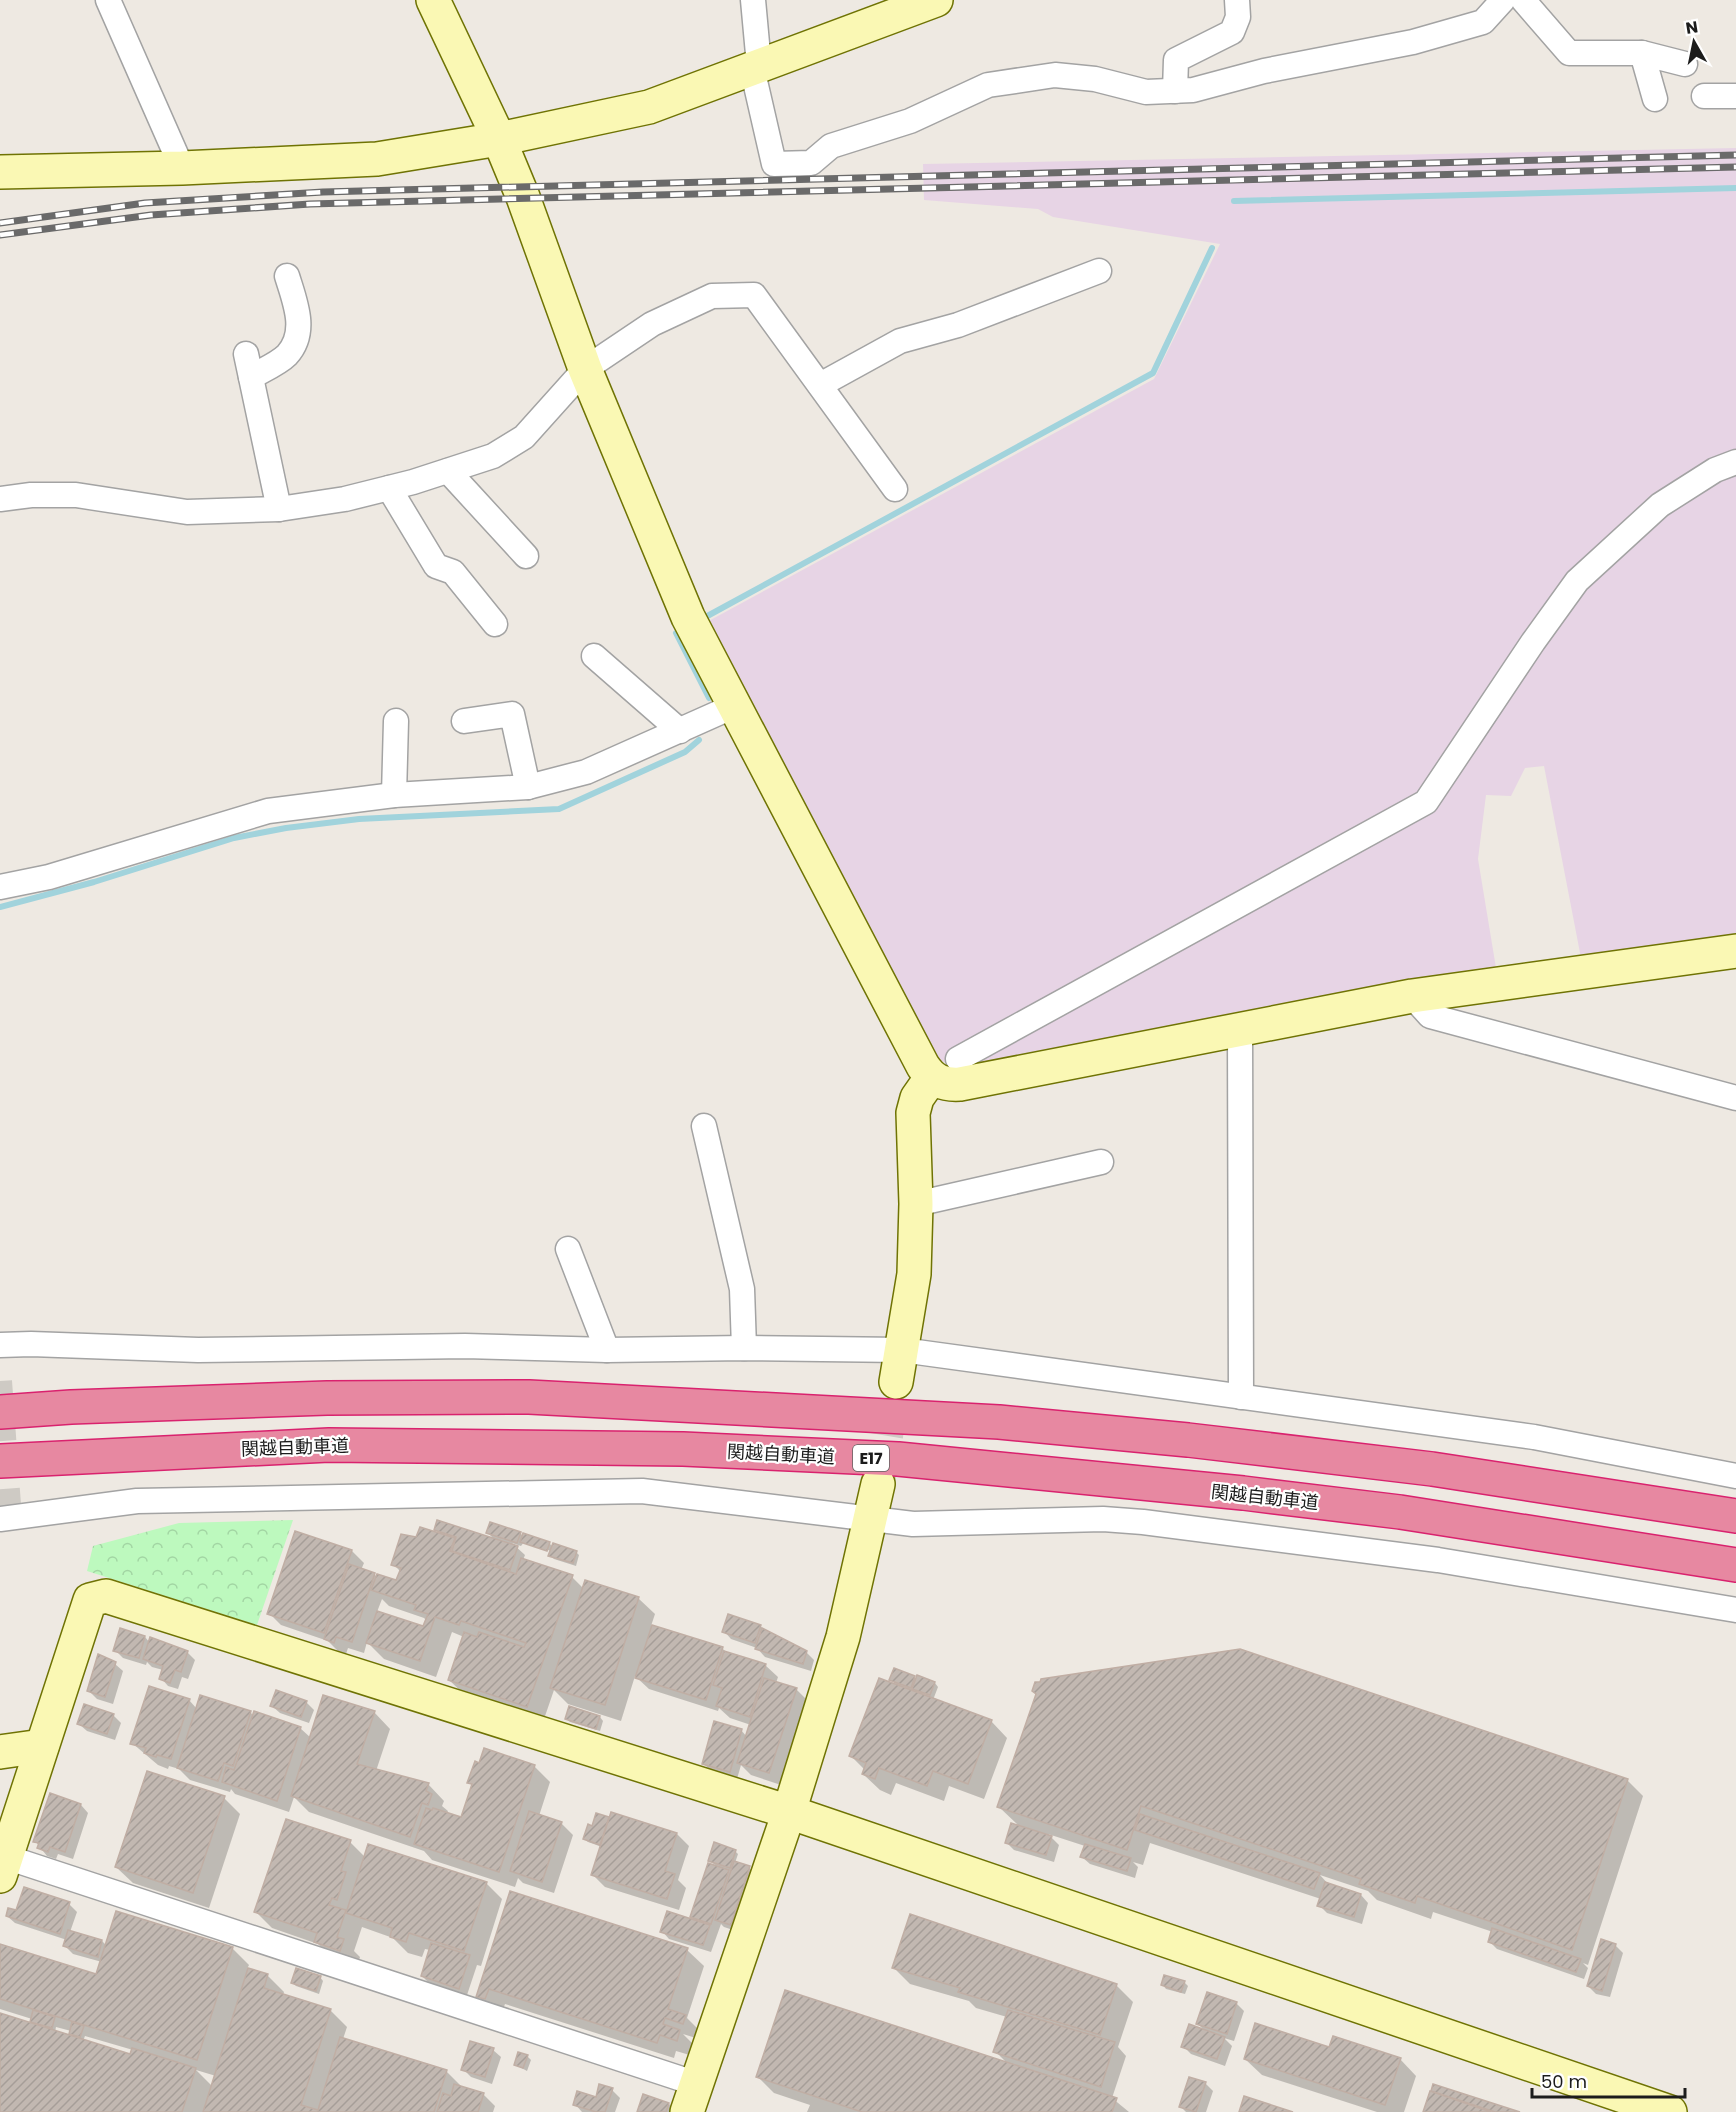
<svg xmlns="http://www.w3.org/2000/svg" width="1736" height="2112" font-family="Poppins,'Noto Sans JP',sans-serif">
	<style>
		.industrial { fill: #e7d4e5 }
		.park { fill: url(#park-crowns) }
		.shadow { fill: #0003; fill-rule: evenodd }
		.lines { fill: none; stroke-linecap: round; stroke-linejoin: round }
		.stream { stroke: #a1d3dc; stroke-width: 6 }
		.building { fill: url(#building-hatch); stroke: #c0aea4; stroke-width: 1.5 }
		.street-tunnel { stroke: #cecac4; stroke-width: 24; stroke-dasharray: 24 12; stroke-linecap: butt }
		.secondary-tunnel { stroke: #cecac4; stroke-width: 33; stroke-dasharray: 33 16; stroke-linecap: butt }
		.street-casing { stroke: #a3a3a3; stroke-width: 27 }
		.secondary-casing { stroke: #6f7304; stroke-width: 36 }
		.highway-casing { stroke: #d9226e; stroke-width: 36 }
		.street { stroke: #fff; stroke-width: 24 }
		.secondary { stroke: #faf8b4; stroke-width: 33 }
		.highway { stroke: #e788a1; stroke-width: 33 }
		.rail-casing { stroke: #6a6a6a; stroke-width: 7 }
		.rail { stroke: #fff; stroke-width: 4.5; stroke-dasharray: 14; stroke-linecap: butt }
		.labels { text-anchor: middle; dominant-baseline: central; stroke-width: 4.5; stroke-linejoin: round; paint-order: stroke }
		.shield { fill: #fff; stroke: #606060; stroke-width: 1.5 }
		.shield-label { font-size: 16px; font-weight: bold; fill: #1c1c1c }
		.street-label { font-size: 18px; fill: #1c1c1c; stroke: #fff }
	</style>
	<defs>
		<pattern id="park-crowns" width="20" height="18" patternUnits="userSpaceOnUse" patternTransform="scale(1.5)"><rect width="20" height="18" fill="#bdf9be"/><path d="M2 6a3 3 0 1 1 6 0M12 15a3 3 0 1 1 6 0" fill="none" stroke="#a2d5a3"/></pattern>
		<pattern id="building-hatch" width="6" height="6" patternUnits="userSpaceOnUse" patternTransform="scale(1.5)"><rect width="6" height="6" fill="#c2b8b1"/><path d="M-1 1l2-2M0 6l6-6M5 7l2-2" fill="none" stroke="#a69e98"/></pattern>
	</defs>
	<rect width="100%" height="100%" fill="#eee9e2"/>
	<polygon class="industrial" points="1736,148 1736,935 1581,958 1544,766 1525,768 1511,796 1486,795 1478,859 1496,968 1392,983 958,1067 939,1060 705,623 1154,379 1220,244 1053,217 1038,209 924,200 923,164"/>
	<polygon class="park" points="293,1520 257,1625 87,1571 93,1546 179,1523"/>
	<g class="shadow">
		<path d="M436,1529L496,1541L488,1533H520L524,1537L549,1543L553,1547L576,1552L579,1555L576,1566L554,1559L550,1555L554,1552L524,1542L521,1546L512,1543L525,1555L523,1560L572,1577L583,1588L638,1598L655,1614L651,1626L722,1648L727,1653L765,1665L778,1677L776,1683L796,1689L808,1701L781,1785L751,1775L741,1765L737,1779L711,1771L703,1763L741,1730L747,1737L751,1725L730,1718L719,1708L718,1711L649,1689L635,1676L621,1721L568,1704L554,1690L543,1722L466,1696L449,1680L464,1637L452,1632L436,1677L384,1659L367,1642L364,1653L348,1648L346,1654L338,1651L328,1641L281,1625L269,1613L352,1551L364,1563L361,1570L374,1574L377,1577L397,1582L401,1572L393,1564L417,1538L442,1536ZM382,1599L389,1606L424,1618L427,1621L424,1628L377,1612Z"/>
		<polygon points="760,1626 766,1631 806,1652 814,1660 811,1671 765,1657 757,1648 731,1639 724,1631"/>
		<polygon points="145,1637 150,1643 187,1652 195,1660 188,1679 182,1677 178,1689 168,1686 161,1678 163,1670 152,1667 147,1662 146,1665 123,1658 115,1650"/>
		<polygon points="115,1664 123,1671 113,1704 97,1699 89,1691"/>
		<polygon points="918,1677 935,1683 938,1687 933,1700 991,1721 1007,1738 984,1799 949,1786 944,1801 896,1783 891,1795 880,1790 863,1774 865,1770 851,1756 898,1687 891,1679 914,1678 917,1680"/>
		<polygon points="189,1700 197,1709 250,1712 254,1716 300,1728 311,1738 374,1712 390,1729 376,1771 428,1784 444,1801 442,1806 448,1811 447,1814 462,1819 473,1787 469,1782 534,1766 550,1782 539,1816 561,1823 573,1835 554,1893 523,1883 518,1878 515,1887 432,1860 424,1851 309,1812 294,1797 289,1812 235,1794 231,1789 230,1792 190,1780 179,1769 169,1766 168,1769 158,1765 132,1743"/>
		<polygon points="306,1702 314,1710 309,1723 280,1713 272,1706"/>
		<polygon points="113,1715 121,1723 115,1740 87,1731 79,1724"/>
		<polygon points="600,1717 603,1721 600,1731 570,1722 567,1719"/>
		<polygon points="1627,1780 1643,1796 1588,1965 1583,1963 1588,1968 1584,1979 1497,1949 1490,1942 1493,1932 1433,1912 1431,1919 1377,1900 1368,1891 1320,1875 1330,1886 1361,1895 1368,1903 1362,1924 1327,1913 1319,1905 1321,1899 1150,1843 1143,1865 1133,1862 1138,1867 1135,1878 1090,1864 1082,1857 1085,1846 1048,1834 1059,1845 1054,1862 1014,1850 1007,1843 1020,1827 999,1807"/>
		<polygon points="51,1795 81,1805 88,1813 73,1859 58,1854 56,1859 47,1856 35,1841"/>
		<polygon points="224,1798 240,1814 209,1908 133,1883 116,1867"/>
		<polygon points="612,1814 677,1834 689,1846 678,1880 686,1888 679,1910 605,1887 593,1875 602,1847 588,1842 585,1839 593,1827 608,1818 610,1820"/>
		<polygon points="350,1842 365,1857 486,1883 502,1899 481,1966 477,1965 467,1995 430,1984 422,1976 430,1950 425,1949 422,1957 408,1953 393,1938 362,1927 354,1951 360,1957 357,1966 332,1958 318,1944 272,1928 256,1912"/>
		<polygon points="735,1851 738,1854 735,1863 749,1868 757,1875 739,1932 724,1927 721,1924 711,1952 669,1939 662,1931 690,1920 709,1865 717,1867 710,1860"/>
		<polygon points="511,1893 687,1950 704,1966 687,2018 701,2032 699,2039 683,2034 696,2047 693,2056 676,2051 674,2058 505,2004 501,2015 494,2013 478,1996"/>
		<path d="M69,1904L77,1912L70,1932L102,1941L107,1946L232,1948L249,1965L247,1969L268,1976L284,1992L283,1996L330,2010L347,2027L343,2039L446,2071L463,2088L483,2094L495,2106L493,2112H0V2015L37,2026L32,2021V2019L0,2009V1946L97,1976L102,1962L73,1954L65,1946L67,1940L15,1923L7,1916L17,1912ZM56,2027L71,2031V2034L76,2039L55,2032ZM85,2036L133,2050L131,2056L83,2041ZM196,2070L216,2076L213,2087Z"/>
		<polygon points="1615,1945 1623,1953 1610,1997 1596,1994 1588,1986"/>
		<polygon points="893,1967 1116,1985 1133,2002 1118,2047 1126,2056 1112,2098 1129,2112 807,2112 810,2105 774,2093 758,2077 1008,2064 995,2051 1007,2017 976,2008 969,2001 910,1984"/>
		<polygon points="320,1977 323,1981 319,1994 296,1986 293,1983"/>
		<polygon points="1184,1982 1188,1986 1185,1994 1166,1989 1163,1985"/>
		<polygon points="1236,2003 1244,2011 1234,2041 1224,2038 1232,2046 1225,2066 1191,2054 1183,2046 1206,2032 1198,2024"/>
		<polygon points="1330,2049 1400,2059 1416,2076 1404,2112 1377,2112 1262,2075 1245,2059"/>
		<polygon points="493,2050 501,2057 492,2084 471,2077 463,2069"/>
		<polygon points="527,2056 531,2060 527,2071 516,2065"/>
		<polygon points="1205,2083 1213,2091 1206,2112 1186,2112 1181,2107"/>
		<polygon points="612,2090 620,2098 615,2112 582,2112 575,2104 597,2099"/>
		<polygon points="1433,2091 1515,2112 1424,2112 1438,2096"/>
		<polygon points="644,2096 669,2104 676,2112 638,2112"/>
	</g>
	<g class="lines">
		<g class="stream">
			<polyline points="1234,201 1736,188"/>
			<polyline points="700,620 1153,373 1212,248"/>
			<polyline points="683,629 676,633 709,698"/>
			<polyline points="0,907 94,882 234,838 286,828 359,819 559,809 685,752 699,740"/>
		</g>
	</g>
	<g class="building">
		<polygon points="437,1520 518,1546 510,1570 452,1551 456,1537 434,1530"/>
		<polygon points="490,1522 521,1532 517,1543 486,1533"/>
		<polygon points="420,1527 455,1538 450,1551 516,1574 521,1558 573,1575 527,1707 448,1680 464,1632 477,1637 479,1632 524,1647 526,1643 461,1621 459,1625 435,1617 420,1661 366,1643 377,1611 423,1626 428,1614 414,1610 416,1605 371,1590 377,1574 396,1580 401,1568 391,1565 401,1534 416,1537"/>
		<polygon points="295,1531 352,1550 324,1633 267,1614"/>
		<polygon points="523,1533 550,1542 547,1551 520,1542"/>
		<polygon points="553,1543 577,1551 573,1563 548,1556"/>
		<polygon points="349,1564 375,1573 352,1642 336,1637 334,1643 324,1639"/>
		<polygon points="585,1580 639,1597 605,1705 550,1688"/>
		<polygon points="728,1614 761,1625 755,1643 722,1632"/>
		<polygon points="652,1625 723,1647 706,1700 635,1678"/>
		<polygon points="120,1628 145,1636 139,1658 113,1651"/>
		<polygon points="762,1628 807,1651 803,1664 755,1649"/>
		<polygon points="150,1637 188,1651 181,1672 175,1670 170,1683 159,1679 163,1666 143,1659"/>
		<polygon points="1240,1649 1628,1779 1572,1950 1417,1896 1415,1903 1359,1884 1361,1879 1141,1806 1127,1850 997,1807 1036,1694 1032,1691 1035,1682 1040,1682 1041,1679"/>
		<polygon points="724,1651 766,1664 750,1717 716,1706 722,1688 713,1685"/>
		<polygon points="98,1654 116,1662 105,1697 87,1691"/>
		<polygon points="894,1668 915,1676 911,1688 889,1680"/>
		<polygon points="917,1675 935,1682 930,1695 912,1689"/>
		<polygon points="764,1678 797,1688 769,1773 737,1763"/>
		<polygon points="879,1678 992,1720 968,1784 933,1771 927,1786 879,1768 875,1779 862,1774 866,1763 849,1756"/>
		<polygon points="149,1686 190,1699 171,1759 157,1755 156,1757 144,1753 146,1748 130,1744"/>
		<polygon points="276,1690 307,1701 301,1717 270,1706"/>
		<polygon points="200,1695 251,1711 233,1766 224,1763 218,1781 177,1768"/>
		<polygon points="323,1695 375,1711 357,1764 429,1783 426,1791 432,1794 428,1805 422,1803 410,1837 291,1796"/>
		<polygon points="84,1704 114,1714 107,1734 77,1724"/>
		<polygon points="569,1706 600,1716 596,1729 565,1719"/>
		<polygon points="254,1711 301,1727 277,1801 222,1782 226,1767 234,1770"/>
		<polygon points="714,1721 742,1729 730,1772 702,1764"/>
		<polygon points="484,1748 535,1765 499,1872 414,1844 426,1808 432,1810 433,1808 461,1817 472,1784 467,1783 475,1761 479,1763"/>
		<polygon points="147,1771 225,1796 193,1893 115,1867"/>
		<polygon points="50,1793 81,1804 65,1852 50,1847 48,1852 37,1848 39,1843 33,1842"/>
		<polygon points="529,1811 562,1822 542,1882 510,1871"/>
		<polygon points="611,1812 677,1833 665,1871 675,1874 667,1899 591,1875"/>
		<polygon points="596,1813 609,1817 600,1845 583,1839 588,1824 592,1826"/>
		<polygon points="1140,1814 1320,1873 1314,1889 1135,1830"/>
		<polygon points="286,1819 351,1840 341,1871 346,1872 337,1900 332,1898 329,1905 346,1910 337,1937 344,1939 340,1951 314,1942 317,1933 254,1912"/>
		<polygon points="1011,1823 1052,1836 1046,1855 1005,1843"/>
		<polygon points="714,1842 736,1850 730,1868 708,1861"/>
		<polygon points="368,1844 487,1882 464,1951 409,1933 406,1942 390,1937 392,1928 346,1913"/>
		<polygon points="1085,1844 1131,1858 1127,1871 1080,1857"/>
		<polygon points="734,1861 750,1866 731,1925 715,1920"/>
		<polygon points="708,1863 729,1870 711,1924 690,1917"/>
		<polygon points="1325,1882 1361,1894 1354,1917 1317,1906"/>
		<polygon points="24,1887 70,1902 60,1934 6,1916 8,1908 16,1910"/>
		<polygon points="510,1891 688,1948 668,2009 686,2015 683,2024 665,2018 663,2024 680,2030 677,2041 660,2035 657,2043 489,1989 485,1999 476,1997"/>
		<polygon points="116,1911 233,1947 197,2060 0,1999 0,1944 96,1974"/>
		<polygon points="667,1911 710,1925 703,1945 660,1932"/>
		<polygon points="910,1914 1117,1984 1100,2035 958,1992 960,1988 892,1968"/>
		<polygon points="1492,1928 1581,1959 1576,1972 1488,1942"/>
		<polygon points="68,1930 102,1940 98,1957 63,1946"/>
		<polygon points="1601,1939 1616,1944 1602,1991 1587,1986"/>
		<polygon points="431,1943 470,1955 459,1989 421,1976"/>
		<polygon points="248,1968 268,1974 264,1988 331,2009 301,2105 318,2110 340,2037 447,2070 434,2112 203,2112"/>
		<polygon points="296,1968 321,1976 316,1991 291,1983"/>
		<polygon points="1164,1975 1185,1981 1181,1992 1161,1985"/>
		<polygon points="785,1990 1117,2098 1112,2112 862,2112 756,2077"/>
		<polygon points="1207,1992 1237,2002 1227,2034 1196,2024"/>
		<polygon points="33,2010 55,2017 52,2028 30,2022"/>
		<polygon points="1008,2010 1115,2042 1101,2087 993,2052"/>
		<polygon points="0,2013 130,2054 132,2048 196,2068 182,2112 0,2112"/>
		<polygon points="72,2022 84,2026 80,2037 69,2034"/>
		<polygon points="1255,2023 1329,2047 1333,2036 1401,2058 1385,2105 1244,2059"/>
		<polygon points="1189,2024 1225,2037 1217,2059 1181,2047"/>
		<polygon points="470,2041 494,2048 485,2077 461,2070"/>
		<polygon points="518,2052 528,2055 523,2068 514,2065"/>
		<polygon points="1189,2077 1206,2082 1196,2112 1179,2107"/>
		<polygon points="454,2084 484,2093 478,2112 437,2112 443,2093 451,2096"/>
		<polygon points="599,2084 613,2088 605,2112 596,2112 573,2105 577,2091 596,2097"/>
		<polygon points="1433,2084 1520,2112 1495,2112 1431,2091"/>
		<polygon points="1430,2091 1491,2112 1423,2112"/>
		<polygon points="643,2094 669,2103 666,2112 637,2112"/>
		<polygon points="1244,2096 1293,2112 1239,2112"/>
	</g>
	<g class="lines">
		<polyline class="street-tunnel" points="0,1381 10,1519"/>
		<polyline class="secondary-tunnel" points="878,1484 896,1382"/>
		<g class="street-casing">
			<g id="street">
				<polyline points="108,0 182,168"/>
				<polyline points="753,0 759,65"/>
				<polyline points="1523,0 1569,53 1642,53 1655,99"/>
				<polyline points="1642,53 1685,64"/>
				<polyline points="752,68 774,164 811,163 831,146 910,121 988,85 1055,75 1095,79 1146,92 1193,90 1264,71 1413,42 1483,22 1503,0"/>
				<polyline points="1175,91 1176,60 1232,32 1238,17 1237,0"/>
				<polyline points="1704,96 1736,96"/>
				<polyline points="246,354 279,509"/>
				<path d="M251,377C261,371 278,364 287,355C308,332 295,302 287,276"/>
				<polyline points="820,385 900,341 958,325 1099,271"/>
				<polyline points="448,471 526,556"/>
				<polyline points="389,488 436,566 453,572 495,624"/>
				<polyline points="0,499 31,495 76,495 187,512 279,509 345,499 413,482 493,456 524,437 585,369 652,324 712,296 754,295 895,489"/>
				<polyline points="594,656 680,731"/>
				<polyline points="464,721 512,714 528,787"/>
				<polyline points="394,795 396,721"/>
				<polyline points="0,887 49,877 268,811 394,795 528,787 586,772 734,706"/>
				<polyline points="1412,996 1430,1016 1736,1098"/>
				<polyline points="1240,1030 1241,1397"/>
				<polyline points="958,1059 1426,802 1533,642 1577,581 1660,505 1715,470 1736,462"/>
				<polyline points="704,1126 742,1289 744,1348"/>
				<polyline points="916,1204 1101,1162"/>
				<polyline points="568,1249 607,1350"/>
				<polyline points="0,1345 31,1344 198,1350 465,1346 607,1350 744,1348 902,1350 1534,1437 1736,1476"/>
				<polyline points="0,1519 137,1501 642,1491 913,1524 1103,1519 1143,1522 1438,1560 1736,1610"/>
				<polyline points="6,1857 697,2084"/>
			</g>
		</g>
		<g class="secondary-casing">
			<g id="secondary">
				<path d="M433,0L499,139L523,197L585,369L688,617L923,1066C933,1081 943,1085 960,1084L1412,996L1736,951"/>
				<polyline points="0,172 182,168 377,159 499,139 649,107 936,0"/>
				<polyline points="896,1382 914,1274 916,1204 913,1113 917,1098 931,1078"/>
				<polyline points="0,1752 42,1746"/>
				<polyline points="0,1876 90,1600 106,1596 789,1812 1670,2112"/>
				<polyline points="687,2112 789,1812 843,1637 878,1484"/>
			</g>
		</g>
		<g class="highway-casing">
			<g id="highway">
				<polyline points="0,1412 71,1407 327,1398 529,1397 999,1422 1188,1440 1432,1469 1736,1516"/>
				<polyline points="0,1461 329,1445 683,1449 898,1459 1243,1493 1400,1512 1736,1565"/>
			</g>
		</g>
		<use href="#street" class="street"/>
		<use href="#secondary" class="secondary"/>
		<use href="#highway" class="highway"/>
		<g class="rail-casing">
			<g id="rail">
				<polyline points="0,223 145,203 323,192 1736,155"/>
				<polyline points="0,235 151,215 310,204 1736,167"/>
			</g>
		</g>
		<use href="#rail" class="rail"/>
	</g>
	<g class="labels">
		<rect class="shield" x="853" y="1445" width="36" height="26" rx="4.5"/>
		<g class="shield-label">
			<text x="871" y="1458">E17</text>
		</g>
		<g class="street-label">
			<text transform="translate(295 1447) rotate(-2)">関越自動車道</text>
			<text transform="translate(781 1454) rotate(3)">関越自動車道</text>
			<text transform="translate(1265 1497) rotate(6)">関越自動車道</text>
		</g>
	</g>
	<g transform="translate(1694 42) rotate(351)" stroke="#ffffff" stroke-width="4.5" paint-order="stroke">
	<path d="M0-4.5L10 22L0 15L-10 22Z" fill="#1c1c1c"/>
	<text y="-9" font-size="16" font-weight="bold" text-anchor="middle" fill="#1c1c1c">N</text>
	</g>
	<path d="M1532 2088v9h153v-9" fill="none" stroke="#1c1c1c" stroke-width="3"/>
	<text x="1541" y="2088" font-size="18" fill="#1c1c1c" stroke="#ffffff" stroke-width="4.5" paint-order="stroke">50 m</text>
</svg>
